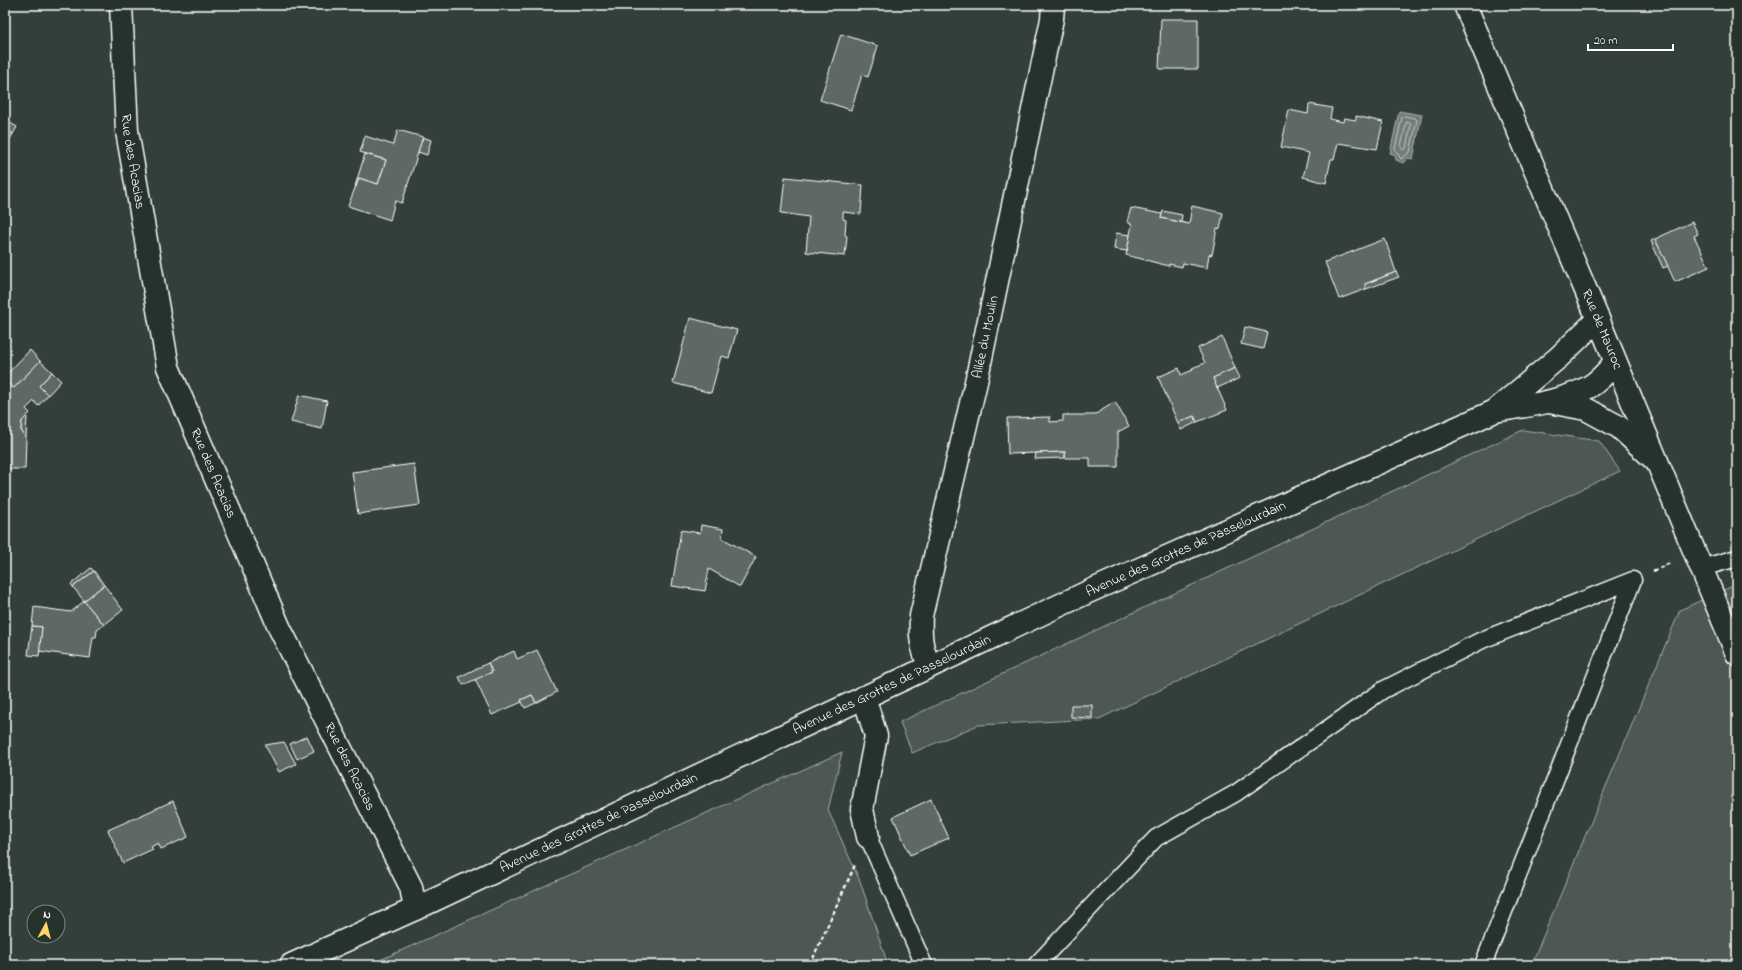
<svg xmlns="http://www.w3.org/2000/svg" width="1742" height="970" font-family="'Indie Flower',sans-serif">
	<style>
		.green { fill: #4d5853; stroke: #a6aca9 }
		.water { fill: #737b78; stroke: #abb0ae }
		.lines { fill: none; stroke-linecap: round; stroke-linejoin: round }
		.shore { stroke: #c7cac9; stroke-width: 1 }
		.building { fill: #5f6964; stroke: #fff }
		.lane-casing { stroke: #fff; stroke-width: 19 }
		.street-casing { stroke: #fff; stroke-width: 25 }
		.secondary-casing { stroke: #fff; stroke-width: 25 }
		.path { stroke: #fff; stroke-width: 2.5; stroke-dasharray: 4 3; stroke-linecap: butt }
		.lane { stroke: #26332d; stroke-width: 16 }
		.street { stroke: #26332d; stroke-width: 22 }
		.secondary { stroke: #26332d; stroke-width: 22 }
		.labels { text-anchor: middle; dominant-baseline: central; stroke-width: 3.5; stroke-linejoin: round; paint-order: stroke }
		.street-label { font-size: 14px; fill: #fff; stroke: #26332d }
	</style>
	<rect width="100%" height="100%" fill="#333f3a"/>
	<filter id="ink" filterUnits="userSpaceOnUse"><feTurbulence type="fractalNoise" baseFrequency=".025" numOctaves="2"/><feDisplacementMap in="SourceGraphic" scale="8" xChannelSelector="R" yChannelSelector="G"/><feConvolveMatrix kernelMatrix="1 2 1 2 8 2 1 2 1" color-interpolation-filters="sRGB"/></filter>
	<g filter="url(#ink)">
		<g class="green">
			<polygon points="1523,430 1599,441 1620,471 1099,719 978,725 912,753 900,722"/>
			<polygon points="1737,584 1737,965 1531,965 1680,610"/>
			<polygon points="842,752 828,810 860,881 888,965 369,965"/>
		</g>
		<polygon class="water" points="1399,111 1422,115 1413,159 1408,158 1403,163 1396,160 1395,155 1390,153"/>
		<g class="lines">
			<g class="shore">
				<polygon points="1404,116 1415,118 1417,120 1410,152 1401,159 1395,149 1402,117"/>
				<polygon points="1407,122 1411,124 1406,148 1403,150 1401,147"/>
			</g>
		</g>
		<g class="building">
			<polygon points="1161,19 1198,19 1198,69 1159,69"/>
			<polygon points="841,34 878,46 868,77 862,75 851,110 820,100"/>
			<polygon points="1309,104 1332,108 1330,119 1343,122 1344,118 1356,120 1356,116 1383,122 1377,149 1338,143 1334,159 1331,159 1326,183 1303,177 1309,153 1281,147 1289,110 1308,114"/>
			<polygon points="5,120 17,127 13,134 5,130"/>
			<polygon points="5,130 13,134 5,148"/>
			<polygon points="398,130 423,137 402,203 395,201 390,220 348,206 359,178 378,184 386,160 360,152 365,136 393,145"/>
			<polygon points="423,137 431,140 427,155 418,152"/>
			<polygon points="365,154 386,160 378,184 359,178 356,187 355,186"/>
			<polygon points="785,177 863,185 861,214 843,212 843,219 846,220 845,235 847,236 845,256 806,252 809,217 781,213"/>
			<polygon points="1192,206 1223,213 1220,229 1217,228 1212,255 1209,254 1207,268 1183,263 1182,267 1169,264 1169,266 1126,255 1132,224 1127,222 1131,208 1162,214 1161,218 1189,224"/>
			<polygon points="1163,211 1182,215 1181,222 1161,218"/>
			<polygon points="1692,222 1698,234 1694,236 1709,267 1675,282 1655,239"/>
			<polygon points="1116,233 1130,235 1127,251 1114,249"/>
			<polygon points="1385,239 1396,272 1365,284 1366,289 1339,299 1325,262"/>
			<polygon points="1655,239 1668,266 1663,268 1651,241"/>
			<polygon points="1396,272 1399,277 1366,289 1365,284"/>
			<polygon points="690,318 737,330 729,358 721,356 711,393 673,383"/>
			<polygon points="1245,327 1267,332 1263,349 1241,344"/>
			<polygon points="1222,337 1235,368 1213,378 1227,410 1197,422 1194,416 1178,423 1158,377 1179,368 1181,375 1193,370 1192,368 1205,363 1198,348"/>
			<polygon points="30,350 40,361 14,388 5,379 5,376"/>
			<polygon points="40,361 52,372 39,386 48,395 38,406 34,401 26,409 30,413 22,421 21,430 26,438 25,469 5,469 5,379 14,388"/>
			<polygon points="1235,368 1240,378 1217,388 1213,378"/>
			<polygon points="52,372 61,381 48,395 39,386"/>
			<polygon points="299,395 327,401 322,429 291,422"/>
			<polygon points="1115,402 1129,426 1118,432 1118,467 1090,467 1090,458 1065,458 1065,452 1008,454 1007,418 1050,417 1050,422 1063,421 1063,415 1094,415"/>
			<polygon points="27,416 26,438 21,430 22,421"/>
			<polygon points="1194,416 1197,422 1181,430 1178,423"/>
			<polygon points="1065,452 1065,458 1035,459 1036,453"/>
			<polygon points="414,464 420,505 358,514 352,472"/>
			<polygon points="701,525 723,529 722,538 756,557 740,587 709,569 705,591 672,586 681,530 700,533"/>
			<polygon points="91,568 94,571 73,587 71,584"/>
			<polygon points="94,571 104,585 84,601 73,587"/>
			<polygon points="104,585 123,610 104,625 84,601"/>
			<polygon points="84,601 104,625 97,630 96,637 93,637 90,658 39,651 42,627 32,626 34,607 71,612"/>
			<polygon points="32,626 42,627 39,656 28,655"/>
			<polygon points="537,650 557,692 536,703 532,695 521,700 522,702 492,715 475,679 492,672 488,663 514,651 517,659"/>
			<polygon points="488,663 492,672 463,685 459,677"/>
			<polygon points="532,695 536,703 525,708 521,700"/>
			<polygon points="1071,705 1092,705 1092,718 1071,717"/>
			<polygon points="307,736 314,751 297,759 290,744"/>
			<polygon points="284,742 296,764 279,772 265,745"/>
			<polygon points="931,799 949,838 910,855 893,817"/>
			<polygon points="173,801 188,837 161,849 158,843 151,847 153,849 123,863 108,830"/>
		</g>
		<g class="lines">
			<g class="lane-casing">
				<g id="lane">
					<polyline points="1701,568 1737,558"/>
					<polyline points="868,837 924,965"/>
					<polyline points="1036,965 1156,838 1236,793 1383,690 1482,640 1633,580 1483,965"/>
				</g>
			</g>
			<g class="street-casing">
				<g id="street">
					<path id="s1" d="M121,5L127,131L168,367L280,629L411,887L415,909"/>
					<polyline points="1549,402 1586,409 1619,427 1657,462"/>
					<polyline points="1496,410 1559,357 1598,319"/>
					<path id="s2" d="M930,666C921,650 920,635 921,616L976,382L1052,19L1053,5"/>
					<polyline points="864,697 876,736 862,809 868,837"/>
					<path id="s3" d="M291,965L415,909L1088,592L1495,411C1526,406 1561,402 1589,387C1599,381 1608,371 1615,362"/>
				</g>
			</g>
			<g class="secondary-casing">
				<g id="secondary">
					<path id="s4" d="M1465,5L1598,319L1737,654"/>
				</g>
			</g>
			<g class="path">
				<polyline points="1653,571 1672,562"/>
				<polyline points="810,965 855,865"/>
			</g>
			<use href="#lane" class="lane"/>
			<use href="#street" class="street"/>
			<use href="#secondary" class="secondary"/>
		</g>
	</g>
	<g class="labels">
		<g class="street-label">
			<text stroke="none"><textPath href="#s1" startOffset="157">Rue des Acacias</textPath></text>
			<text stroke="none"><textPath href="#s4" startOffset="352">Rue de Mauroc</textPath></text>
			<text stroke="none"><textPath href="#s2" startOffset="338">Allée du Moulin</textPath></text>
			<text stroke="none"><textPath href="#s1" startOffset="481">Rue des Acacias</textPath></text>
			<text stroke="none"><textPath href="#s3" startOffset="987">Avenue des Grottes de Passelourdain</textPath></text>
			<text stroke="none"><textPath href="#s3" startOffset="663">Avenue des Grottes de Passelourdain</textPath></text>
			<text stroke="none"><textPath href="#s1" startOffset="805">Rue des Acacias</textPath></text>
			<text stroke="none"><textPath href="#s3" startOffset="339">Avenue des Grottes de Passelourdain</textPath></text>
		</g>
	</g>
	<rect width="1742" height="970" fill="none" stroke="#26332d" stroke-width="20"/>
	<rect x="10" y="10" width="1722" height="950" fill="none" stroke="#fff" stroke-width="1.5" filter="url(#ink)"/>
	<g transform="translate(46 924) rotate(7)"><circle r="19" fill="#26332d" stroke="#7d8581"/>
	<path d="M0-3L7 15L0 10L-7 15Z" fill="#ffd166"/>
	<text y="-6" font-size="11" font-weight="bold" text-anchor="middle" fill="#ffffff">N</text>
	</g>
	<path d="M1588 44v6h85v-6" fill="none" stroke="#ffffff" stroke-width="2"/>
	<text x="1594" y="44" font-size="12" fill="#ffffff" stroke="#26332d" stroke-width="3" paint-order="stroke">20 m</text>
</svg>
